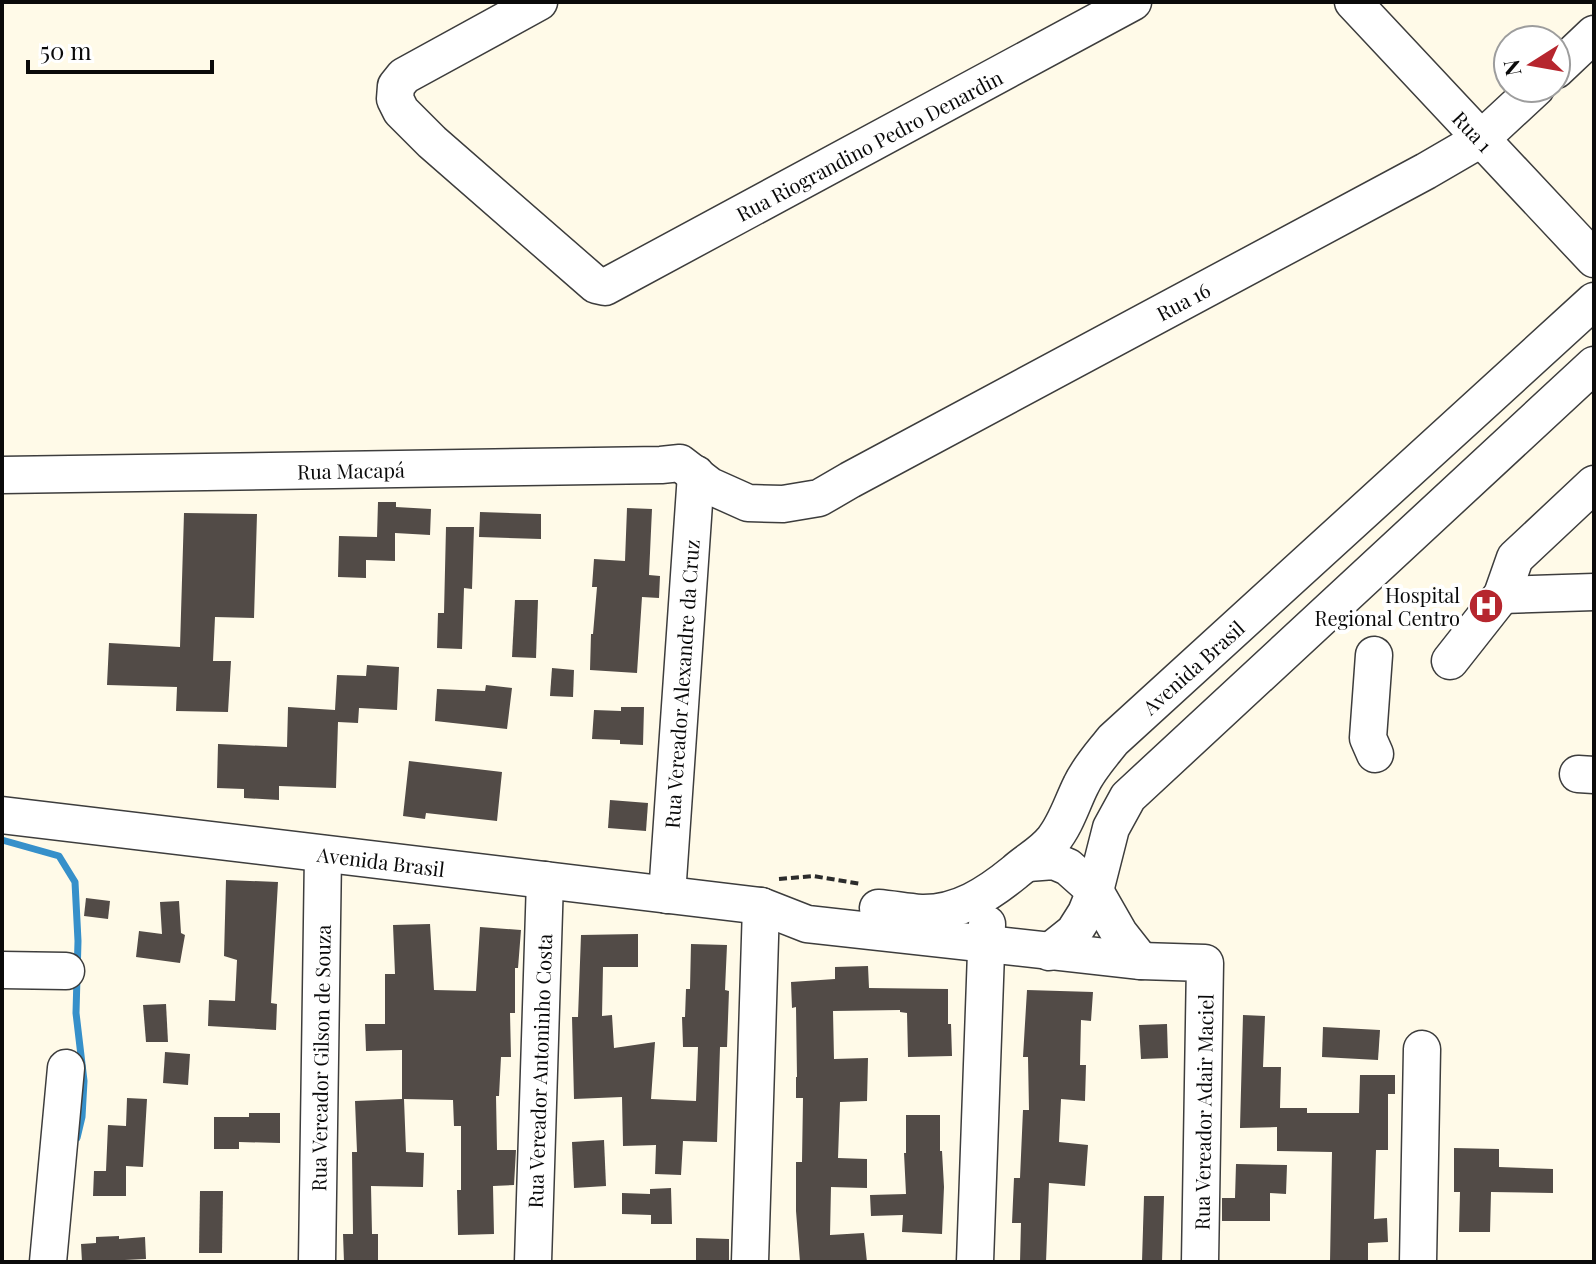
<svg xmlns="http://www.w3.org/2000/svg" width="1596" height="1264" font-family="'Playfair Display',serif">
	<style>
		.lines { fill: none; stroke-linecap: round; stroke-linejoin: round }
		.stream { stroke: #3690ca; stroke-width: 7 }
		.building { fill: #524b47 }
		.minor-casing { stroke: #3d3d3d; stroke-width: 39 }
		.path { stroke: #2c2c2c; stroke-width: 4; stroke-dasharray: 8 4; stroke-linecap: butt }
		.minor { stroke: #fff; stroke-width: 36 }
		.labels { text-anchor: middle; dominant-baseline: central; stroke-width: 8; stroke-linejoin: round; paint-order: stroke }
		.street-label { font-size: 20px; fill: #0a0a0a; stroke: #fff }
		.poi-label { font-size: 20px; fill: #0a0a0a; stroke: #fff; text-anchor: end }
	</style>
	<rect width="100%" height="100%" fill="#fffae8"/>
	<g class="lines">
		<polyline class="stream" points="2,840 59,856 75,882 78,941 76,1013 84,1081 82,1117 77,1138"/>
	</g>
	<g class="building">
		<polygon points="378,502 396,502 396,507 431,509 430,535 395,533 395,561 366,560 366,578 338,577 339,536 377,537"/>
		<polygon points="627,508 652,509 649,575 660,576 659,598 642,597 637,673 590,670 591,634 593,634 597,587 592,587 594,559 625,561"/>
		<polygon points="480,512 541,514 541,539 479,537"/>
		<polygon points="184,513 257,514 254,618 215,617 213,661 231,661 228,712 176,711 177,687 107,685 109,643 180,647"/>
		<polygon points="446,527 474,527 472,589 464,588 462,649 437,648 438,613 444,613"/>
		<polygon points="515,600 538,600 536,658 512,657"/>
		<polygon points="367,665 399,667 397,710 359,708 358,723 338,722 336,788 279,786 279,800 244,798 244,789 217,788 218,744 287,747 288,707 335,710 337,675 366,676"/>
		<polygon points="552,668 574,670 573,697 550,696"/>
		<polygon points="486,685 512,688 507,729 435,721 437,689 485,691"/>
		<polygon points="621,707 644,707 643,745 620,744 620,740 592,739 594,710 621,711"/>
		<polygon points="409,761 502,772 497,821 426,813 425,819 403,816"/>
		<polygon points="610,800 648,803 646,831 608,828"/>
		<polygon points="226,880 278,882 271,1003 277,1004 276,1030 208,1026 209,1000 235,1001 237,960 224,956"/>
		<polygon points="86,898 110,901 108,919 84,916"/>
		<polygon points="179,901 181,933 185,935 180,963 136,957 139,931 162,934 160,902"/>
		<polygon points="430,924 434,990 476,991 480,927 521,930 518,968 515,968 515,1013 510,1013 511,1057 501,1057 499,1096 496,1096 497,1150 516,1150 514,1185 493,1186 494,1234 458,1235 457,1190 461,1190 461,1126 454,1126 453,1100 404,1099 406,1152 424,1153 423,1187 371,1186 372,1234 378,1234 378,1262 344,1262 343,1234 353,1234 352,1152 357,1152 355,1101 402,1099 402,1050 366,1051 365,1024 385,1024 385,974 395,974 393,925"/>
		<polygon points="638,934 638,967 603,967 602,1016 612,1015 614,1048 655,1042 651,1099 696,1101 698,1047 683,1047 682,1017 685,1017 686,989 690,989 691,944 727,945 725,990 729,991 727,1047 720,1047 717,1142 683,1141 681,1175 655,1174 656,1145 623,1146 622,1097 574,1099 572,1017 578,1017 581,935"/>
		<polygon points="868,966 869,988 948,989 948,1024 951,1024 952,1056 908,1057 907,1013 900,1012 900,1010 833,1011 834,1059 868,1058 867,1101 840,1102 838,1158 867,1159 867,1188 831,1187 830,1235 864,1233 867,1262 800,1262 796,1211 796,1162 802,1162 803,1098 796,1098 796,1077 797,1077 796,1007 792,1008 791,982 835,979 835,967"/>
		<polygon points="1027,990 1093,992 1091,1021 1081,1020 1080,1065 1086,1065 1085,1101 1061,1099 1059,1142 1088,1145 1085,1186 1049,1183 1046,1262 1020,1262 1021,1223 1012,1223 1014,1178 1020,1178 1023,1110 1029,1110 1028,1057 1023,1057"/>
		<polygon points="166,1004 168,1042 146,1042 143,1005"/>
		<polygon points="1243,1015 1265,1016 1263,1067 1281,1067 1280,1108 1307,1108 1307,1113 1359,1113 1360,1075 1395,1075 1395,1094 1388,1094 1388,1150 1376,1150 1374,1219 1387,1218 1388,1242 1368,1243 1368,1262 1330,1262 1332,1152 1277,1151 1277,1127 1240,1128"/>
		<polygon points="1167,1024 1168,1058 1141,1059 1139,1025"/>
		<polygon points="1323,1027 1380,1030 1378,1060 1322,1057"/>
		<polygon points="165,1052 190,1054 188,1085 163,1083"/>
		<polygon points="127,1098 147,1099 143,1167 126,1166 126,1196 93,1196 94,1171 106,1171 108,1125 126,1126"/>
		<polygon points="249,1113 280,1113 280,1143 239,1142 239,1149 214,1149 214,1117 249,1117"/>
		<polygon points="906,1115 940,1115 940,1151 942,1151 944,1187 942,1234 902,1232 903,1215 871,1216 870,1195 906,1194 904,1153 906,1153"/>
		<polygon points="604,1140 606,1186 574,1188 572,1142"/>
		<polygon points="1454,1148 1499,1149 1499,1167 1553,1169 1553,1193 1491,1192 1490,1232 1459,1232 1460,1192 1454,1192"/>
		<polygon points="1236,1164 1287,1165 1286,1194 1270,1193 1270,1221 1222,1221 1222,1198 1235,1198"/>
		<polygon points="671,1188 672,1224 651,1224 651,1215 622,1214 622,1193 650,1194 650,1189"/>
		<polygon points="200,1191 223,1191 222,1253 199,1253"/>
		<polygon points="1144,1196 1164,1196 1162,1262 1142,1262"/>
		<polygon points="119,1236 119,1239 145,1237 146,1259 82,1262 81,1244 96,1243 96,1237"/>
		<polygon points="696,1238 729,1239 729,1262 696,1262"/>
	</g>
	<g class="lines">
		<g class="minor-casing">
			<g id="minor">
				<polyline points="539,2 404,76 396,86 395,99 401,111 432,142 596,285 605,287 1133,2"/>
				<polyline points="1353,2 1594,259"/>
				<polyline points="1556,70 1594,34"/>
				<polyline points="2,475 661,465 680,463 710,486 748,503 783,504 819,498 850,480 1426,171 1481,139 1536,88"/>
				<polyline points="1502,595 1594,592"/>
				<polyline points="1374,655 1368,738 1375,754"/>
				<polyline points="1450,661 1502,595 1515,558 1594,484"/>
				<polyline points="1578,774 1594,775"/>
				<polyline points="2,815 761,906 807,924 1141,961 1205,963 1200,1262"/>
				<polyline points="1028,863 1054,861 1068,867 1095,891 1119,933 1141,961"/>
				<polyline points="667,895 696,474"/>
				<path d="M878,908C892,909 906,912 921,913C958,914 988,894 1015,872C1027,861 1043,853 1053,840C1066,824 1072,803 1081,785C1089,768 1102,754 1113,740L1594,301"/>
				<polyline points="1049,952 1074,932 1086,913 1095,891 1111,828 1128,797 1594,365"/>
				<polyline points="2,970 66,971"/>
				<polyline points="48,1262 66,1068"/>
				<polyline points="317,1262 323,854"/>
				<polyline points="533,1262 545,880"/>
				<polyline points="750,1262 761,906"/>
				<polyline points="975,1262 987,924"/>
				<polyline points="1418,1262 1422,1049"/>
			</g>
		</g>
		<polyline class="path" points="779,879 813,876 861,884"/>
		<use href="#minor" class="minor"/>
	</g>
	<defs>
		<g id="hospital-disc" transform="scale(1.8)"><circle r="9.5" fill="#b6262e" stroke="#fff"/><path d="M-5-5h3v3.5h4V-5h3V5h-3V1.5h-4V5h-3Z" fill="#fff"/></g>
	</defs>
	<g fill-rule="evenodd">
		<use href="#hospital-disc" x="1486" y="606"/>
	</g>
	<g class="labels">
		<g class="street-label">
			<text transform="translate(1473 131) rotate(47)">Rua 1</text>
			<text transform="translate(869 145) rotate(-28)">Rua Riograndino Pedro Denardin</text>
			<text transform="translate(1183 301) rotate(-28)">Rua 16</text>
			<text transform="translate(351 470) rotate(-1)">Rua Macapá</text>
			<text transform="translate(1193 667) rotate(-42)">Avenida Brasil</text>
			<text transform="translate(681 684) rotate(-86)">Rua Vereador Alexandre da Cruz</text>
			<text transform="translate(381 861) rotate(7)">Avenida Brasil</text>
			<text transform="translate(320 1058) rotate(-89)">Rua Vereador Gilson de Souza</text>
			<text transform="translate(539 1071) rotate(-88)">Rua Vereador Antoninho Costa</text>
			<text transform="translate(1203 1112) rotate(-89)">Rua Vereador Adair Maciel</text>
		</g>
		<g class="poi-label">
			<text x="1460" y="594">Hospital<tspan x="1460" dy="23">Regional Centro</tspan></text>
		</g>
	</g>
	<rect width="1596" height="1264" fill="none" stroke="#0a0a0a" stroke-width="8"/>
	<g transform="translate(1532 64) rotate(259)"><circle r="38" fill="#ffffff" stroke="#9d9d9d" stroke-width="2"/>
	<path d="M0-6L14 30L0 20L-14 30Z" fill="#b6262e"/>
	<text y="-12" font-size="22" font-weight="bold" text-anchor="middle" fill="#0a0a0a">N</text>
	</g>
	<path d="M28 60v12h184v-12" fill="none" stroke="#0a0a0a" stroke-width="4"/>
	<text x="40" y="60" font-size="24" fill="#0a0a0a" stroke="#ffffff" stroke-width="6" paint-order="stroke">50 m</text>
</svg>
